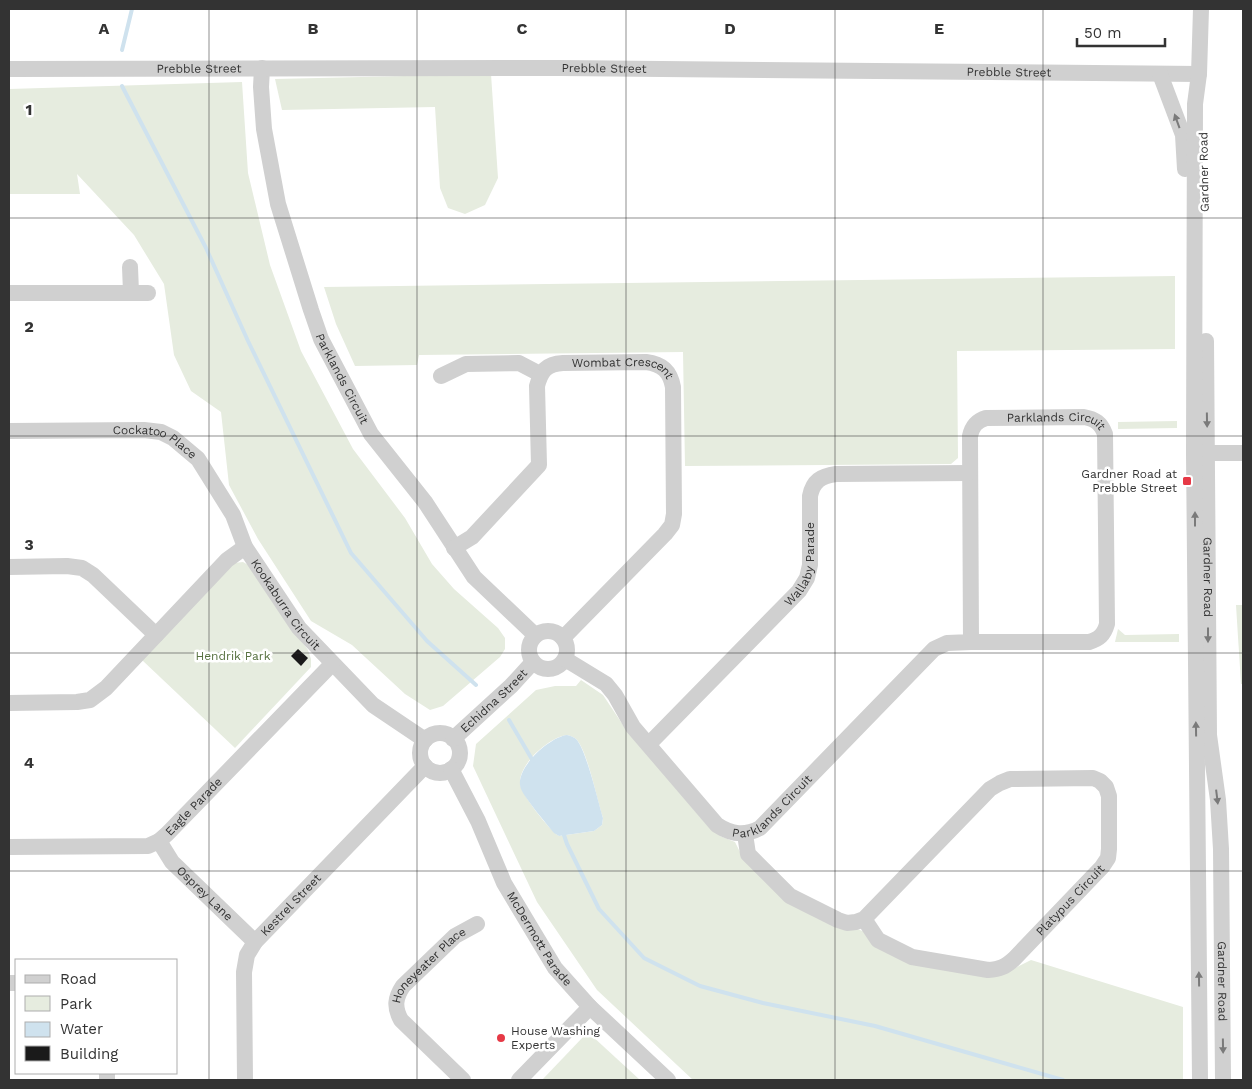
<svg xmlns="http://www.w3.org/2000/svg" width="1252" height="1089" font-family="'Work Sans',sans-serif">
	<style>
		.green { fill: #e6ecdf; fill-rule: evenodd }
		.water { fill: #cfe2ee }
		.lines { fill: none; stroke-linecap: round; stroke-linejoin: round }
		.stream { stroke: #cfe2ee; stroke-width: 4 }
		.building { fill: #1a1a1a }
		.minor { stroke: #d0d0d0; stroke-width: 16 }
		.oneway { fill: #7a7a7a }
		.grid { fill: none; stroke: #333; stroke-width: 1; stroke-opacity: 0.55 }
		.poi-dot { fill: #e63946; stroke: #fff; stroke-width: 2 }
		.labels { text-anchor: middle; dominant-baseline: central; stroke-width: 5; stroke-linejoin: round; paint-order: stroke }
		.street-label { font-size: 12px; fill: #333; stroke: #fff }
		.poi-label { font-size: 12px; fill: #333; stroke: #fff; text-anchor: end }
		.park-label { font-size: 12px; fill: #56703f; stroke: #fff }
		.grid-label { font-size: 16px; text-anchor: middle; font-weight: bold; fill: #333; stroke: #fff; stroke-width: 5; stroke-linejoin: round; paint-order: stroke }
	</style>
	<rect width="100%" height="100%" fill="#fff"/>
	<g class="green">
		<polygon points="491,74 498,178 485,205 465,214 448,208 440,188 435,107 282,110 275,79"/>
		<polygon points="242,82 248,173 270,265 301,351 353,449 405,518 432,564 454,589 498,628 505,638 505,649 500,657 443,706 430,710 405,694 352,645 311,621 258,539 229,485 221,412 191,391 174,355 164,284 134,235 77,174 80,194 9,194 9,89"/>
		<polygon points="1175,276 1175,349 957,351 958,458 951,464 685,466 683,352 419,355 417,365 355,366 336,324 324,287"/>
		<polygon points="1177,421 1177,428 1118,429 1118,422"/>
		<polygon points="243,562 250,566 308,650 311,659 311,667 235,748 142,660 234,563"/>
		<polygon points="1236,605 1243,605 1243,684 1241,684"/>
		<polygon points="1118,629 1125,635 1179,634 1179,642 1115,642"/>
		<path d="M581,680L603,695L627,731L707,825L720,836L735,842L742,856L787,902L865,932L876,946L1013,969L1031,960L1183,1007V1080H693L597,990L537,902L473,766L476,744L536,690L555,686H576ZM567,735C571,736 574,737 577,740C588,753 597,800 603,818L602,825L594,831L559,836C550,831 520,793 520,783C519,764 549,737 567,735Z"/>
		<polygon points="591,1035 640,1080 542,1080 584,1036"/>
	</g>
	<path class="water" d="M567,735C571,736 574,737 577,740C587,753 598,801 603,818L602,825L594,831L559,836L554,833C546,823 526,800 521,789C513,770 549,737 567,735Z"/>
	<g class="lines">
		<g class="stream">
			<polyline points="122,50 132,9"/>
			<polyline points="122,86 206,248 248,341 351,553 427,641 476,685"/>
			<polyline points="509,720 533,761"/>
			<polyline points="563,832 567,844 599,909 644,958 700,986 763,1003 875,1026 1063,1080"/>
		</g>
	</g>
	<polygon class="building" points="298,649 308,658 301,666 291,656"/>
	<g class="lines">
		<g class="minor">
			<path id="s1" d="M262,68L261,87L264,129L278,204L311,310L321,339L371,434L425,502L474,577L535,635"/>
			<path id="s2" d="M9,69L560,68L1199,74"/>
			<polyline points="1160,74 1183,135 1185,169"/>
			<polyline points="130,267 131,292"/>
			<polyline points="9,293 148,293"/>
			<path id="s3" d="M1206,341L1209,735L1218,800L1221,849L1223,1080"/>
			<polyline points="441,376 466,364 519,363 540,374"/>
			<path id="s4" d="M9,431L144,430L161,432L173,438L198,459L233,515L245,547L299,628L373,705L425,740"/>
			<polyline points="1207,453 1243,453"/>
			<path id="s5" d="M454,548L472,537L539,465L537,386C541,371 546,364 563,363L646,362C662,364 670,371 673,387L674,514L672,525L665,534L563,638"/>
			<polyline points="9,567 67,566 82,568 93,575 156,635"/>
			<circle cx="548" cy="650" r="19"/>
			<path id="s6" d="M565,659L606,684L615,695L633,727L717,825C732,835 745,836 760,828L934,649L947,643L971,642L970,436C972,427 976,421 986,418L1084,417C1095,419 1101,423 1105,434L1107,624C1104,635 1099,639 1089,642H971"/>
			<polyline points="9,703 77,702 90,700 106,688 227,560 245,547"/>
			<circle cx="440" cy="753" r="20"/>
			<path id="s7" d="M453,739L511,686L533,662"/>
			<path id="s8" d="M649,744L799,591L807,578L810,565V496C813,481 821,476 836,474L969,473"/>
			<path id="s9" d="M451,769L478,821L504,883L555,968L590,1007L668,1080"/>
			<path id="s10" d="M745,834L748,854L790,896L838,920L847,923L856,922L864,919L878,940L912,957L988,970C1000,969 1005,967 1014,959L1102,867L1108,858L1109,849V796L1106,787L1100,781L1093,778L1010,779L1000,783L990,789L864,919"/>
			<path id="s11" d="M159,841L172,862L255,942"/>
			<path id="s12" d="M9,847L148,846L159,841L167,834L332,664"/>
			<polyline points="9,983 16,983"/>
			<polyline points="107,1073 107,1080"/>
			<path id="s13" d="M245,1080L244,972L247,955L255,942L425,766"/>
			<path id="s14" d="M463,1080L401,1020C394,1007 395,998 403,986L455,936L477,924"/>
			<polyline points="519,1080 590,1007"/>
			<polyline points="1200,1080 1194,454 1195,104 1199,74 1201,9"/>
		</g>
	</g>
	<defs><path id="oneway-solid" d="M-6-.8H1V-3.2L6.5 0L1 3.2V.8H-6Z" transform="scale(1.25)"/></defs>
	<g class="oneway">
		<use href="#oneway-solid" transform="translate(1177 121) rotate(-110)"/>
		<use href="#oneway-solid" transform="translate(1207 420) rotate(89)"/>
		<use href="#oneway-solid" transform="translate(1195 519) rotate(-90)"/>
		<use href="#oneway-solid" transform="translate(1208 635) rotate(90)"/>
		<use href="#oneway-solid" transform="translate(1196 729) rotate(-91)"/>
		<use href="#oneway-solid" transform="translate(1217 797) rotate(83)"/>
		<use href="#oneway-solid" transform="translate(1199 979) rotate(-91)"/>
		<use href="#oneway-solid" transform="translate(1223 1046) rotate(89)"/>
	</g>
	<path class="grid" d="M209,9V1080M417,9V1080M626,9V1080M835,9V1080M1043,9V1080M9,218H1243M9,436H1243M9,653H1243M9,871H1243"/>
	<g class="poi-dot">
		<rect x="1182" y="476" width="10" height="10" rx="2.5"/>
		<circle cx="501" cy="1038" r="5"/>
	</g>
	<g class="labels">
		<g class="street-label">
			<text stroke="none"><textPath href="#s2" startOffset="595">Prebble Street</textPath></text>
			<text stroke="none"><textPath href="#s2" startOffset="190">Prebble Street</textPath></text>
			<text stroke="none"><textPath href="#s2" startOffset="1000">Prebble Street</textPath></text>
			<text transform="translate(1204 172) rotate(-91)">Gardner Road</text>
			<text stroke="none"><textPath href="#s5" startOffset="298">Wombat Crescent</textPath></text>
			<text stroke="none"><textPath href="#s1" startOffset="324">Parklands Circuit</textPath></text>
			<text stroke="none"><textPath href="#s6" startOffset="864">Parklands Circuit</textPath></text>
			<text stroke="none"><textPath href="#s4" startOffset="149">Cockatoo Place</textPath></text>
			<text stroke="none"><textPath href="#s8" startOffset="241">Wallaby Parade</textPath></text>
			<text stroke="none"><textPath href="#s3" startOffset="236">Gardner Road</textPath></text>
			<text stroke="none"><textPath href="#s4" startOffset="369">Kookaburra Circuit</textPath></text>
			<text stroke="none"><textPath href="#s7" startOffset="56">Echidna Street</textPath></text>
			<text stroke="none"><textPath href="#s6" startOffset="295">Parklands Circuit</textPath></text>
			<text stroke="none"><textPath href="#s12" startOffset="200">Eagle Parade</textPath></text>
			<text stroke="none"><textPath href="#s11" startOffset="70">Osprey Lane</textPath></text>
			<text stroke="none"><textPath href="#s10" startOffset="411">Platypus Circuit</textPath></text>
			<text stroke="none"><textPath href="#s13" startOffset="192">Kestrel Street</textPath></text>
			<text stroke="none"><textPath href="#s9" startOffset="192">McDermott Parade</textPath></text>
			<text stroke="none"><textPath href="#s14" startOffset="155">Honeyeater Place</textPath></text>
			<text stroke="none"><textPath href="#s3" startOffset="641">Gardner Road</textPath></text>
		</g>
		<g class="poi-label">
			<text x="1177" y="474">Gardner Road at<tspan x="1177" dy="14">Prebble Street</tspan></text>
			<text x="511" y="1031" text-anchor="start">House Washing<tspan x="511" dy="14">Experts</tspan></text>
		</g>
		<g class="park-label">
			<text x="233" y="656">Hendrik Park</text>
		</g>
	</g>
	<g class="grid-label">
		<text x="104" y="34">A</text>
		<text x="313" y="34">B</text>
		<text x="522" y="34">C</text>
		<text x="730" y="34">D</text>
		<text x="939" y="34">E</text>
		<text x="29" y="115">1</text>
		<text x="29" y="332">2</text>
		<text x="29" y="550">3</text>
		<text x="29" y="768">4</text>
	</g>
	<rect width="1252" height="1089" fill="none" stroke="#333333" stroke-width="20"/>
	<rect x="15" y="959" width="162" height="115" fill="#ffffff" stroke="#adadad"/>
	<rect x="25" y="975" width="25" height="8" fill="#d0d0d0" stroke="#adadad"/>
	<text x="60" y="984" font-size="15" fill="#333333">Road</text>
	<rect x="25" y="996" width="25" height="15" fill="#e6ecdf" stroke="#adadad"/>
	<text x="60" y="1009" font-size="15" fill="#333333">Park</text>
	<rect x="25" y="1022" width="25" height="15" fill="#cfe2ee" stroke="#adadad"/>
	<text x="60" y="1034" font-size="15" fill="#333333">Water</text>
	<rect x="25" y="1046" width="25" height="15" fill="#1a1a1a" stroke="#adadad"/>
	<text x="60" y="1059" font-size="15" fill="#333333">Building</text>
	<path d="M1077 38v8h88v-8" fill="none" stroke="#333333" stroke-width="2.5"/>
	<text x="1084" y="38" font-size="15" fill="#333333" stroke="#ffffff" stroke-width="4" paint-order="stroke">50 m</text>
</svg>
